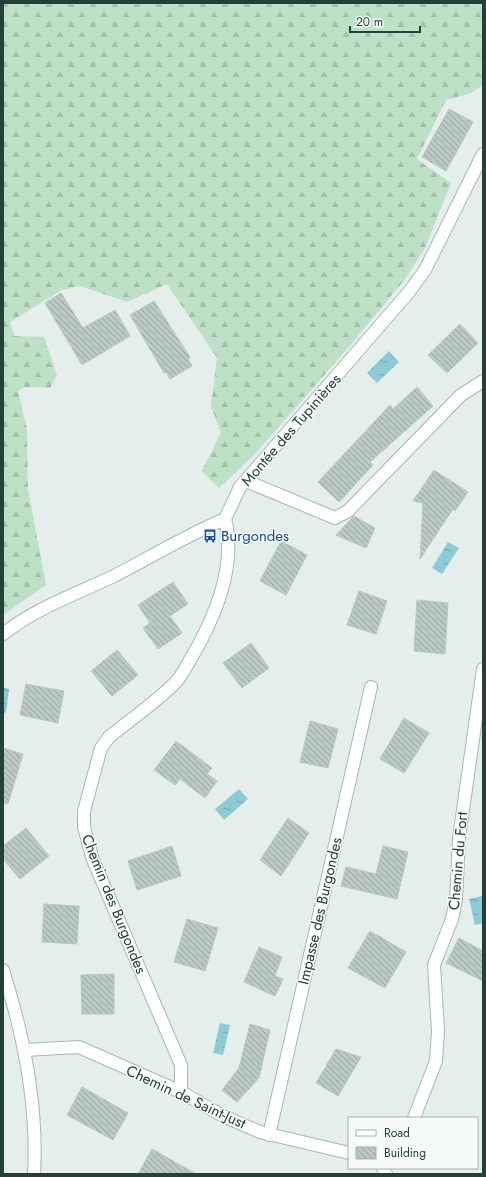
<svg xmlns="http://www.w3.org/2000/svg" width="486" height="1177" font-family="Jost,sans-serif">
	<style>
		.forest { fill: url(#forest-firs) }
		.water { fill: url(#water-ripples) }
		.building { fill: url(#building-back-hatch); stroke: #b7c9c1 }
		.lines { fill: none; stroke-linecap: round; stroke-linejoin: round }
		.minor-casing { stroke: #a7b7b1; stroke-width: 14 }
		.minor { stroke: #fff; stroke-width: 12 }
		.labels { text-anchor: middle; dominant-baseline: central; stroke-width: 3; stroke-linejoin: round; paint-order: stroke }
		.street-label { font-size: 15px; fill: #234139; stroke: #f6fbf8 }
		.transit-label { font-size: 15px; fill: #164399; stroke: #f6fbf8; text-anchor: start }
	</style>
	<defs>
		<pattern id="forest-firs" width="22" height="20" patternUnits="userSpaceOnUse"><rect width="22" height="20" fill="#bde0c6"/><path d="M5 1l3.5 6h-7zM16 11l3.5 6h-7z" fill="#a2c1ab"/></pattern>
		<pattern id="water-ripples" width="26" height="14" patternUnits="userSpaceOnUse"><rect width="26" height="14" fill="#8ccbd4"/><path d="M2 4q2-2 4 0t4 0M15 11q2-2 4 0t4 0" fill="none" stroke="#72a6ad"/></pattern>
		<pattern id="building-back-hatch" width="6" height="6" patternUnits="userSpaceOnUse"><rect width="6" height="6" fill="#bac9c3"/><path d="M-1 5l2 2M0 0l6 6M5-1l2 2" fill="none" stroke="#97a59f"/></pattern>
	</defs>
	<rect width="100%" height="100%" fill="#e5eeea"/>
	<polygon class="forest" points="3,3 483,3 483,85 471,93 446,100 417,159 451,183 426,246 406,278 348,348 254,455 219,488 202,471 221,433 211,406 217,358 167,284 127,302 80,286 62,290 10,322 14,336 44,337 57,375 50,388 24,387 18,391 27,430 28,489 46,585 3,615"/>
	<g class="water">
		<polygon points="389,351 399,362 377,383 367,373"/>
		<polygon points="448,542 459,548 442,574 432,568"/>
		<polygon points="3,687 9,689 6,713 3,712"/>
		<polygon points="239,789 248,799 224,820 215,809"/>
		<polygon points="482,896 483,923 475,925 469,899"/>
		<polygon points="220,1023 230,1025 223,1055 213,1053"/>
	</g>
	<g class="building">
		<polygon points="449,109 473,122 446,171 422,157"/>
		<polygon points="61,293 83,328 115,310 130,336 82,365 45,303"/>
		<polygon points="154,301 190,357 188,359 192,366 170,379 166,372 164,373 130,315"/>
		<polygon points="460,324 478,343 447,373 428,355"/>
		<polygon points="417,387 433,406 370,462 373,465 339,502 318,482 390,405 393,409"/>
		<polygon points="434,470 468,492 455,511 453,509 420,559 423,503 413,501"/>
		<polygon points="354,516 375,528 366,548 336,535"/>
		<polygon points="281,541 307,555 286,595 260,581"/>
		<polygon points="173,582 188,604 170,616 182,633 158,649 143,628 150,623 138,605"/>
		<polygon points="359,591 387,601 376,634 347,625"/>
		<polygon points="417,600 448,603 445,654 414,651"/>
		<polygon points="251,643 269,668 242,688 223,663"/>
		<polygon points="117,650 138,675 112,696 91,671"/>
		<polygon points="26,684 64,691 58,723 20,715"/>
		<polygon points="404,718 429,733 404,773 380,759"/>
		<polygon points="310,721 338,729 328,768 300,762"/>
		<polygon points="176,741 212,768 207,774 217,781 205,798 180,779 175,785 154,770"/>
		<polygon points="3,748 23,754 8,804 3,803"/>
		<polygon points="288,818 309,833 281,876 260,860"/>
		<polygon points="26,828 49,856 20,879 3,859 3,846"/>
		<polygon points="172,846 181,876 137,890 128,861"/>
		<polygon points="383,846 408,852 397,899 341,886 346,867 376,874"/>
		<polygon points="44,904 79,906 77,944 42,942"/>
		<polygon points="187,919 218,928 205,971 174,962"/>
		<polygon points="370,931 406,952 385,988 348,968"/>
		<polygon points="459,938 483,951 483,981 446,963"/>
		<polygon points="259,947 282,957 275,976 283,979 275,996 244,982"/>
		<polygon points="114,974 114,1014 82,1014 81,975"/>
		<polygon points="250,1024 270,1030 259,1078 237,1102 222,1090 239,1068"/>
		<polygon points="336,1049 361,1057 338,1096 316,1083"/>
		<polygon points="82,1087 128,1113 113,1140 67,1115"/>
		<polygon points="152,1149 196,1174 138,1174"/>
	</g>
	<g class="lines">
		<g class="minor-casing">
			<g id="minor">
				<polyline points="246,481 335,518 348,511 461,395 483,381"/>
				<path d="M3,634C36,608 76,594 114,576C151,557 187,535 225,519L240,487L409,292L425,270L483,154"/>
				<path d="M3,970C24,1036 38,1105 34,1174"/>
				<polyline points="24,1050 79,1047 181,1092 223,1116 260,1132 349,1153"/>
				<path d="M181,1092V1065L93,860L84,827V811L101,748L109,737C131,719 155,703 175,683C181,677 186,667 190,660C214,620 237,566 225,519"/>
				<polyline points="414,1118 436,1061 438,1031 434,965 452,919 456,900 459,838 483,669"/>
				<polyline points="269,1135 371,687"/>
				<polyline points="383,1168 386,1174"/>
			</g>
		</g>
		<use href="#minor" class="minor"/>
	</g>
	<defs>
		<g id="bus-bare" transform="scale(1.08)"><path d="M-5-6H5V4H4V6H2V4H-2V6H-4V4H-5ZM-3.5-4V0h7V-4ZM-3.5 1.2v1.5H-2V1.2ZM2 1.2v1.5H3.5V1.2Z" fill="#1a4fb4" stroke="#f6fbf8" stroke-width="2.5" paint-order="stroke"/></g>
	</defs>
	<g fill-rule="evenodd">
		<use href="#bus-bare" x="210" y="536"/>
	</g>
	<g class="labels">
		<g class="street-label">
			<text transform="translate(291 430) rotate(-49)">Montée des Tupinières</text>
			<text transform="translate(458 861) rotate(-85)">Chemin du Fort</text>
			<text transform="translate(114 904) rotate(68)">Chemin des Burgondes</text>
			<text transform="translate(320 911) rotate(-77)">Impasse des Burgondes</text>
			<text transform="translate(186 1097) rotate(25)">Chemin de Saint-Just</text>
		</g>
		<g class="transit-label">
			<text x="221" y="536">Burgondes</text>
		</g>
	</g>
	<rect width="486" height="1177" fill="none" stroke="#234139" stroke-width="8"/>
	<rect x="348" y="1117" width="130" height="52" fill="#f6fbf8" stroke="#a2b1ac"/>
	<rect x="356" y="1130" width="20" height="6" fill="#ffffff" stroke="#a2b1ac"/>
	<text x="384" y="1137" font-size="12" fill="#234139">Road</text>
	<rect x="356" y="1147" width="20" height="12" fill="url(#building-back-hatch)" stroke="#a2b1ac"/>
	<text x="384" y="1157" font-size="12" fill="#234139">Building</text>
	<path d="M350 26v6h70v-6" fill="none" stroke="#234139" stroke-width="2"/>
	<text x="356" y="26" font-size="12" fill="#234139" stroke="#f6fbf8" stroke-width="3" paint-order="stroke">20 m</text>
</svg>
